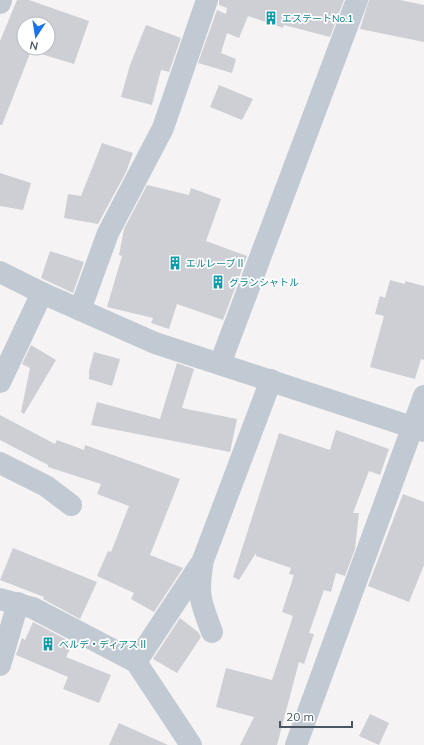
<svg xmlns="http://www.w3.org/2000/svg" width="424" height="745" font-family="Mulish,'Noto Sans JP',sans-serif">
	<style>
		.building { fill: #cdcfd5; fill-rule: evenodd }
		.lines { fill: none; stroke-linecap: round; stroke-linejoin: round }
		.minor { stroke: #c1cad2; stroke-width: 22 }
		.labels { text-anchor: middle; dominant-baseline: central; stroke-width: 3.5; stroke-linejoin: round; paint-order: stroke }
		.culture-label { font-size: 10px; fill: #0d838f; stroke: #fff; text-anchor: start }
	</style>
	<rect width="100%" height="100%" fill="#f5f3f3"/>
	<g class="building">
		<path d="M17,0H29L89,21L74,64L31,51L2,125H0V41ZM24,24H48V48H24Z"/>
		<polygon points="219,0 344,0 330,37 284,25 283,28 248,16 239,38 227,33 221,53 236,59 232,73 198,63 217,10 226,14 227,8 219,5"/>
		<polygon points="369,0 400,0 424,5 424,42 360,29"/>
		<polygon points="146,25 181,38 169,72 161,70 152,105 121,97 130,65"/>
		<polygon points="219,85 253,99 242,120 210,107"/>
		<polygon points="102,143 133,153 126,172 98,224 64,218 68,194 81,196"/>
		<polygon points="0,173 31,183 23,210 0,206"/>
		<polygon points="147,185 189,195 191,188 221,199 206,241 247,256 223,320 177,304 169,329 151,323 153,318 107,307 122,256 119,255 124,229"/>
		<polygon points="50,251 84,262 73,293 41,278"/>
		<polygon points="390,280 405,284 405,281 424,286 424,360 421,359 415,379 370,367 384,316 375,314 380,296 385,298"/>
		<polygon points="31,345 56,360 24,414 21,412 30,368 22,364"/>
		<polygon points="94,352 120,359 112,386 89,379 89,371"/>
		<polygon points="177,363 194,369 182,408 237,419 230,452 91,425 97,402 160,419"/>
		<polygon points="0,415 55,444 57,440 84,450 85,445 180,479 150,555 183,568 154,612 131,599 134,593 97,576 108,551 111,552 129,506 97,494 101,484 48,467 48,465 0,440"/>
		<polygon points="336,430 389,449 380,475 369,471 353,513 359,513 355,549 345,576 336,573 331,592 324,590 309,633 314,634 304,664 299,662 277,745 240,745 254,717 216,707 226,668 272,680 293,616 282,612 294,575 289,574 291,568 256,556 256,553 239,580 233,577 279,433 330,450"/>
		<polygon points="403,494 424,502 424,565 409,602 368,586"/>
		<polygon points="13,548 97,582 80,619 43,599 44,597 0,580"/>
		<polygon points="180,618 198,632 201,637 177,673 153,659"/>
		<polygon points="33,622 73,643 66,657 111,675 99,703 63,689 68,677 16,655 22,638 25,640"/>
		<polygon points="370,714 389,723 379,745 359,736"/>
		<polygon points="119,723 168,745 109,745"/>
	</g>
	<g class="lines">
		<g class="minor">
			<polyline points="0,3 1,0"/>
			<polyline points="0,272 42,293 155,343 424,431"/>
			<polyline points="80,310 108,233 163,128 207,0"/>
			<polyline points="220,364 357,0"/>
			<polyline points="0,382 42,293"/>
			<polyline points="0,463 46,486 71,505"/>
			<polyline points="0,599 33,608 136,662 191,745"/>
			<path d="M212,632C200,601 197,594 203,560L271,380"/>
			<polyline points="136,662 200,565"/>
			<polyline points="0,665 18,603"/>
			<polyline points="296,745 424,396"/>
		</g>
	</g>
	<defs>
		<g id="building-bare" transform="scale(1.08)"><path d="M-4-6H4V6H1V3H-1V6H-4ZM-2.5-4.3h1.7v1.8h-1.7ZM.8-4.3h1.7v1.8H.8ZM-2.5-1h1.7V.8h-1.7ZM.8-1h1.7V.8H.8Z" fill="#0f9aa8" stroke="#fff" stroke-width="2.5" paint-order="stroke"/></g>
	</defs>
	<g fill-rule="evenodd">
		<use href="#building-bare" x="271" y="18"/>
		<use href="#building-bare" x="175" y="263"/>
		<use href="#building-bare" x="218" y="282"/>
		<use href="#building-bare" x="48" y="644"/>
	</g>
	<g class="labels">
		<g class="culture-label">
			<text x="282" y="18">エステートNo.1</text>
			<text x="186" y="263">エルレーブⅡ</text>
			<text x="229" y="282">グランシャトル</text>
			<text x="59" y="644">ベルデ・ディアスⅡ</text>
		</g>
	</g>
	<g transform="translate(36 36) rotate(192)"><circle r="19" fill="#ffffff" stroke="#b7bbc0"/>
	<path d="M0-3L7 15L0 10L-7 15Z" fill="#1a73e8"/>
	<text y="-6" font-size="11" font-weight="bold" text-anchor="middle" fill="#4a5661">N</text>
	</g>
	<path d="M280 721v6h72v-6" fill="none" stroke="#4a5661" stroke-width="2"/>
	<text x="286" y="721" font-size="12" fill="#4a5661" stroke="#ffffff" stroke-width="3" paint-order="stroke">20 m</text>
</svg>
